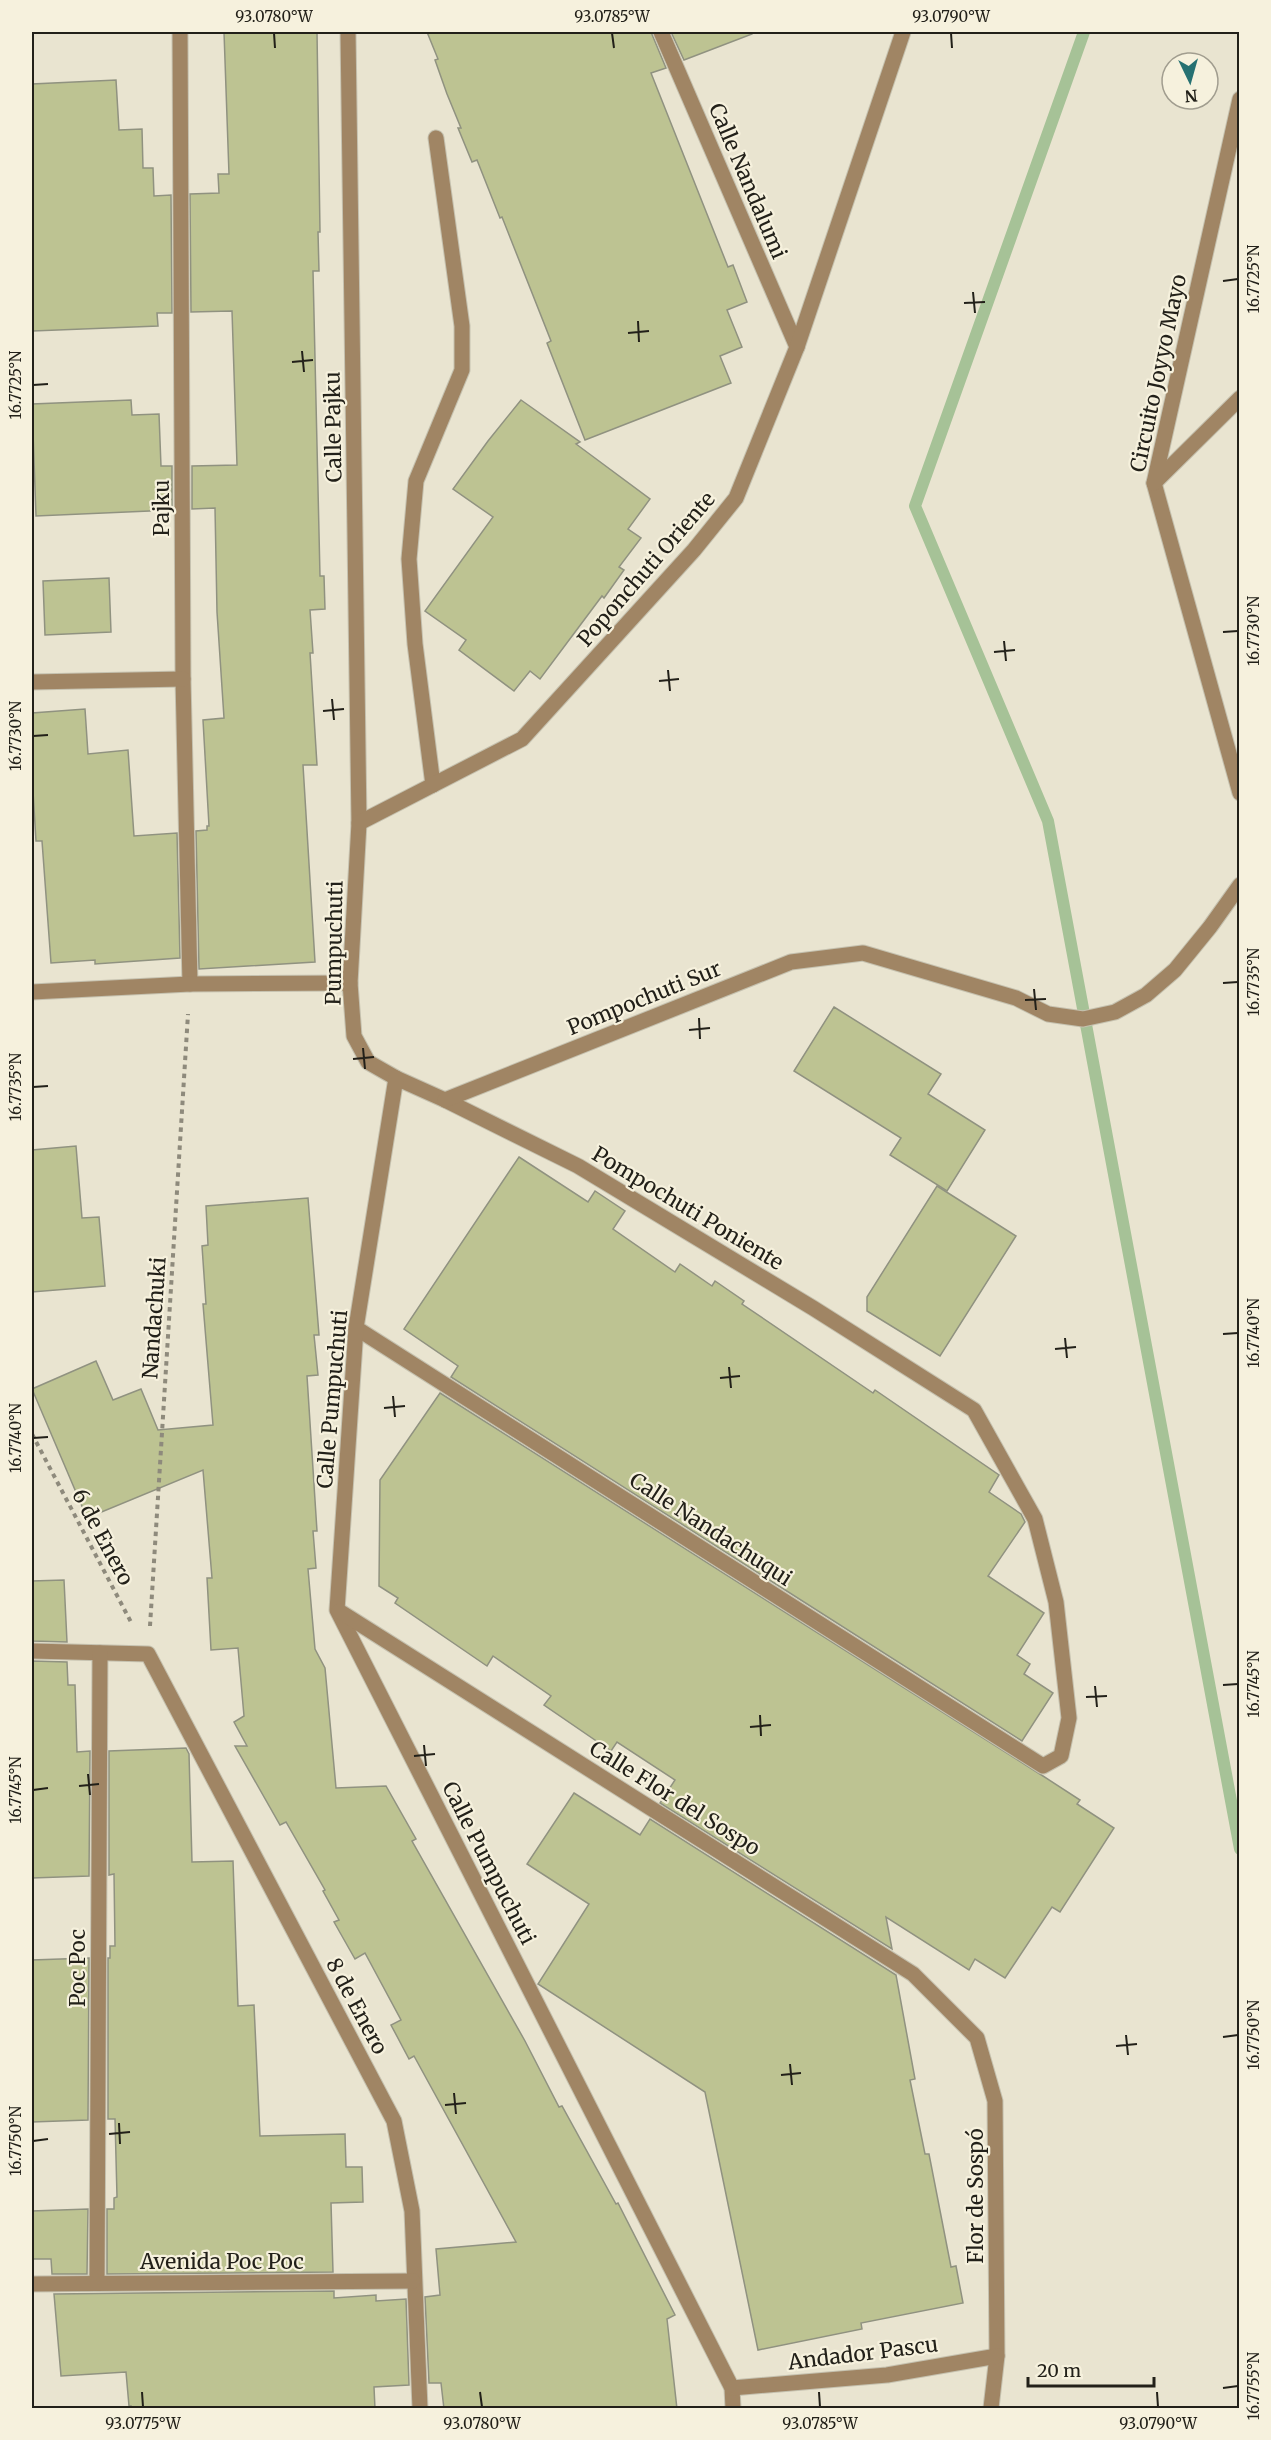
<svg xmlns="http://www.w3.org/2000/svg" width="1271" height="2440" font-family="Merriweather,serif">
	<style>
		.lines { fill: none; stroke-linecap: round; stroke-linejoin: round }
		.stream { stroke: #a6c297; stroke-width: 12 }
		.building { fill: #bdc392; stroke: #909280; stroke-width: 1.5 }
		.minor-casing { stroke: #c5c1af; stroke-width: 17 }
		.path { stroke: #8e8a7c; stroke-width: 4; stroke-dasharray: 4.5 4.5; stroke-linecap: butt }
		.minor { stroke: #a08564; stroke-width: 15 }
		.ticks { fill: none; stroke: #222019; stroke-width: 2 }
		.labels { text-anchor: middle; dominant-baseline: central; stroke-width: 4.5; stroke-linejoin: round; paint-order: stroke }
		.street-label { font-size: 21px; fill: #222019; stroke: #f6f1dd }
		.neatline { fill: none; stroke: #222019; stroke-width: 2 }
		.ticks-label { font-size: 15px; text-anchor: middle; fill: #222019 }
	</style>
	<rect width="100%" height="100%" fill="#e9e4d0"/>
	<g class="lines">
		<polyline class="stream" points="1084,32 915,506 1048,821 1240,1849"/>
	</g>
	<g class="building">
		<polygon points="224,32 317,32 320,232 318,232 319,271 313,271 320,576 324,576 325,609 310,610 313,653 310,653 317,765 303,765 315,962 199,969 196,831 207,830 207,826 209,826 203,720 224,718 217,612 215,508 192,509 192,466 237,465 232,311 191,312 190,194 219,193 218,174 229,174"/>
		<polygon points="427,32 651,32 666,68 651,73 728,267 733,265 747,302 727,310 742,347 720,356 731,383 585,440 547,343 551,341 502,217 500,218 477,160 472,162 458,128 461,128 447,94 435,60 438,59"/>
		<polygon points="671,32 752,32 752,34 684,60"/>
		<polygon points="116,80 119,130 142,129 143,168 153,168 154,196 171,195 172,313 157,313 158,326 33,331 32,84"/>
		<polygon points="131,400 132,415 159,414 161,466 172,466 172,510 36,516 32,404"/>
		<polygon points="521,400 580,442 576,444 650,499 628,529 641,538 619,567 624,570 604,598 602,596 540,679 530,671 514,691 459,650 466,640 425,611 493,517 453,489 488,441"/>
		<polygon points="109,578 111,632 45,635 43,581"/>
		<polygon points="85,709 88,754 128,750 134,836 177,833 180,958 95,964 95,960 51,963 42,841 36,841 32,775 32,713"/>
		<polygon points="834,1007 941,1074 928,1094 985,1130 947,1191 890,1155 901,1138 794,1071"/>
		<polygon points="76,1146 82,1218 99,1217 105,1286 32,1292 32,1150"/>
		<polygon points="519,1157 588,1202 595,1191 625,1211 613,1229 675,1272 680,1264 712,1286 715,1281 744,1301 742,1304 873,1393 875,1390 999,1475 989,1492 1021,1514 1025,1522 988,1576 1044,1613 1017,1655 1030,1664 1024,1674 1053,1693 1022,1741 451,1377 458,1366 404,1329"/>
		<polygon points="937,1186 1016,1236 940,1356 867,1311 867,1297"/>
		<polygon points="308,1198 319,1335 314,1335 318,1375 307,1376 317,1531 313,1531 316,1568 308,1569 315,1649 325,1668 336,1788 386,1786 416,1839 412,1841 525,2041 559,2107 562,2106 616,2204 618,2203 675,2315 667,2319 677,2409 444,2409 441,2383 429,2383 425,2297 440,2295 436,2249 516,2242 414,2056 409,2059 391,2025 401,2020 365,1953 355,1959 334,1922 339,1920 323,1891 325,1890 286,1822 280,1825 235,1746 247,1746 234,1722 244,1716 238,1648 211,1650 207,1578 212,1578 203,1470 87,1518 32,1389 96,1361 113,1400 141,1389 158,1430 213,1425 203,1304 206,1304 202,1246 208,1245 206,1206"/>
		<polygon points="440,1393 1043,1776 1080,1800 1077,1804 1114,1828 1060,1912 1052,1907 1005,1978 975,1959 969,1970 886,1917 892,1949 660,1803 675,1780 617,1742 611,1751 544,1705 551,1696 493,1656 487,1666 395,1603 398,1598 379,1586 380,1480"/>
		<polygon points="64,1580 67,1642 32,1641 32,1581"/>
		<polygon points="32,1661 67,1662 68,1685 75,1685 77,1752 90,1751 89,1876 32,1878"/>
		<polygon points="186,1748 189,1754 192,1862 233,1861 238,2006 254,2005 260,2136 345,2134 346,2167 362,2167 363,2202 331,2203 333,2272 107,2274 107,2209 114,2209 114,2198 117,2197 115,2119 108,2119 108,1958 110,1958 110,1946 115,1946 114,1874 109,1875 109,1751"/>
		<polygon points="574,1793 640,1835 650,1819 896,1975 915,2079 910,2080 925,2154 929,2154 951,2267 956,2266 963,2303 861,2323 862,2329 758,2350 705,2092 538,1984 589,1904 527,1864"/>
		<polygon points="89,1958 88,2120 32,2122 32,1960"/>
		<polygon points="88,2209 87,2274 52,2274 51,2259 32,2259 32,2211"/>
		<polygon points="334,2291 334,2298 376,2295 376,2301 406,2299 409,2385 374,2387 375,2409 131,2409 131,2406 129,2406 126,2372 61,2376 54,2294"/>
	</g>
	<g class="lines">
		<g class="minor-casing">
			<g id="minor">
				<polyline points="180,32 183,679 190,984"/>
				<polyline points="348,32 359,823 350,983 354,1036 368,1062 396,1078 445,1100 578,1166 813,1308 974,1410 1035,1519 1056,1602 1069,1718 1061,1756 1043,1766 356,1328"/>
				<polyline points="661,32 797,347"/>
				<polyline points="1240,99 1154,483 1240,793"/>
				<polyline points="1154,483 1240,398"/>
				<polyline points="32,682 183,679"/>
				<polyline points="433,785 415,644 409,559 416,481 462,370 462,326 436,138"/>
				<polyline points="359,823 522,739 694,550 736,498 797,347 903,32"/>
				<polyline points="32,992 190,984 350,983"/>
				<polyline points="396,1078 356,1328 337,1610 732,2388 733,2408"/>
				<polyline points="445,1100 791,962 863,953 1016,998 1048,1014 1083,1019 1115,1012 1146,995 1175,970 1210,927 1240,885"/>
				<polyline points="339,1611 913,1974 977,2038 995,2101 997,2356 991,2408"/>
				<polyline points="32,1651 148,1654 394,2121 412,2211 420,2408"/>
				<polyline points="97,2283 100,1653"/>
				<polyline points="32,2284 413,2281"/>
				<polyline points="732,2388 887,2375 997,2356"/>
			</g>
		</g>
		<g class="path">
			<polyline points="32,1434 132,1624"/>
			<polyline points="150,1626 188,1014"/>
		</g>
		<use href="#minor" class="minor"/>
	</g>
	<path class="ticks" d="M274,33L275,48M612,33L614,48M951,33L952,48M1223,281L1238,279M973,292L975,313M964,303L985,302M638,321L639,342M628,333L649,331M302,351L304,372M292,362L313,360M33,385L48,384M1223,632L1238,631M1004,641L1006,661M994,652L1015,650M668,670L670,691M659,681L679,679M332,699L334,720M323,711L344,709M33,736L48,735M1223,983L1238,982M1034,989L1036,1010M1025,1000L1046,999M699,1018L700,1039M689,1030L710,1028M363,1048L365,1069M353,1059L374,1057M33,1087L48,1086M1223,1334L1238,1333M1065,1338L1067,1358M1055,1349L1076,1347M729,1367L731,1388M720,1378L740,1376M393,1396L395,1417M384,1408L405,1406M33,1438L48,1437M1223,1685L1238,1684M1095,1686L1097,1707M1086,1697L1107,1696M760,1715L761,1736M750,1727L771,1725M424,1745L426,1766M414,1756L435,1754M88,1774L90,1795M79,1786L99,1784M33,1790L48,1788M1126,2035L1128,2055M1223,2037L1238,2035M1116,2046L1137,2044M790,2064L792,2085M781,2075L801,2073M454,2093L456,2114M445,2105L466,2103M119,2123L120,2144M109,2134L130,2132M33,2141L48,2139M1223,2388L1238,2386M142,2392L143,2407M480,2392L482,2407M819,2392L820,2407M1157,2392L1158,2407"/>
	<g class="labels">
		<g class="street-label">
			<text transform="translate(748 181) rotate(67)">Calle Nandalumi</text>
			<text transform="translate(1158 373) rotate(-78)">Circuito Joyyo Mayo</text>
			<text transform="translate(333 427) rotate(-91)">Calle Pajku</text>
			<text transform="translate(161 508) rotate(-90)">Pajku</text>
			<text transform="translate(646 569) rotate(-49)">Poponchuti Oriente</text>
			<text transform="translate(334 943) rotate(-89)">Pumpuchuti</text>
			<text transform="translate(644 998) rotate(-22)">Pompochuti Sur</text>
			<text transform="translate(688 1208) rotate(31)">Pompochuti Poniente</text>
			<text transform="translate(154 1318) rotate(-86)">Nandachuki</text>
			<text transform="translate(332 1399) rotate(-85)">Calle Pumpuchuti</text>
			<text transform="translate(711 1529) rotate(33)">Calle Nandachuqui</text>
			<text transform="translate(103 1537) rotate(62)">6 de Enero</text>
			<text transform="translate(675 1798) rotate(32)">Calle Flor del Sospo</text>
			<text transform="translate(489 1863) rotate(63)">Calle Pumpuchuti</text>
			<text transform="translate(77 1968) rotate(-90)">Poc Poc</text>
			<text transform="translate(357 2006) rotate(62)">8 de Enero</text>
			<text transform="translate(975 2196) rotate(-90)">Flor de Sospó</text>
			<text x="222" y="2261">Avenida Poc Poc</text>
			<text transform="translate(863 2353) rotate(-7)">Andador Pascu</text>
		</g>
	</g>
	<rect width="1271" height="2440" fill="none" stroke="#f6f1dd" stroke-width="66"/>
	<g transform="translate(1190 81) rotate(175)"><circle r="28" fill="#f6f1dd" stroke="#a19d8f" stroke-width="1.5"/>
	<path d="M0-4.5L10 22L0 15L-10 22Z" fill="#267172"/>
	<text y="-9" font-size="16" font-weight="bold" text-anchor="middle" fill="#222019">N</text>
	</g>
	<path d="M1028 2377v9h126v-9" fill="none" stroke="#222019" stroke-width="3"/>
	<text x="1037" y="2377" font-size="18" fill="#222019" stroke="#f6f1dd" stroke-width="4.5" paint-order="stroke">20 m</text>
	<rect x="33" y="33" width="1205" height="2374" class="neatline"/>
	<g class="ticks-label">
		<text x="274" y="22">93.0780°W</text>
		<text x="612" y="22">93.0785°W</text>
		<text x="951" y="22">93.0790°W</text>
		<text transform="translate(1254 279) rotate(-90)" y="5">16.7725°N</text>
		<text transform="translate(16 385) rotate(-90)" y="5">16.7725°N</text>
		<text transform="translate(1254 631) rotate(-90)" y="5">16.7730°N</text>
		<text transform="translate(16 736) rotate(-90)" y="5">16.7730°N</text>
		<text transform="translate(1254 982) rotate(-90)" y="5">16.7735°N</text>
		<text transform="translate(16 1087) rotate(-90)" y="5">16.7735°N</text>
		<text transform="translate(1254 1333) rotate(-90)" y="5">16.7740°N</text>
		<text transform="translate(16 1438) rotate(-90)" y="5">16.7740°N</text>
		<text transform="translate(1254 1684) rotate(-90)" y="5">16.7745°N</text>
		<text transform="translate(16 1790) rotate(-90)" y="5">16.7745°N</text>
		<text transform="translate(1254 2035) rotate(-90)" y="5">16.7750°N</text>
		<text transform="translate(16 2141) rotate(-90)" y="5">16.7750°N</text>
		<text transform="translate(1254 2386) rotate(-90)" y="5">16.7755°N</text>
		<text x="143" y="2429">93.0775°W</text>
		<text x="482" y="2429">93.0780°W</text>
		<text x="820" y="2429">93.0785°W</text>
		<text x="1158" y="2429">93.0790°W</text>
	</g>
</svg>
